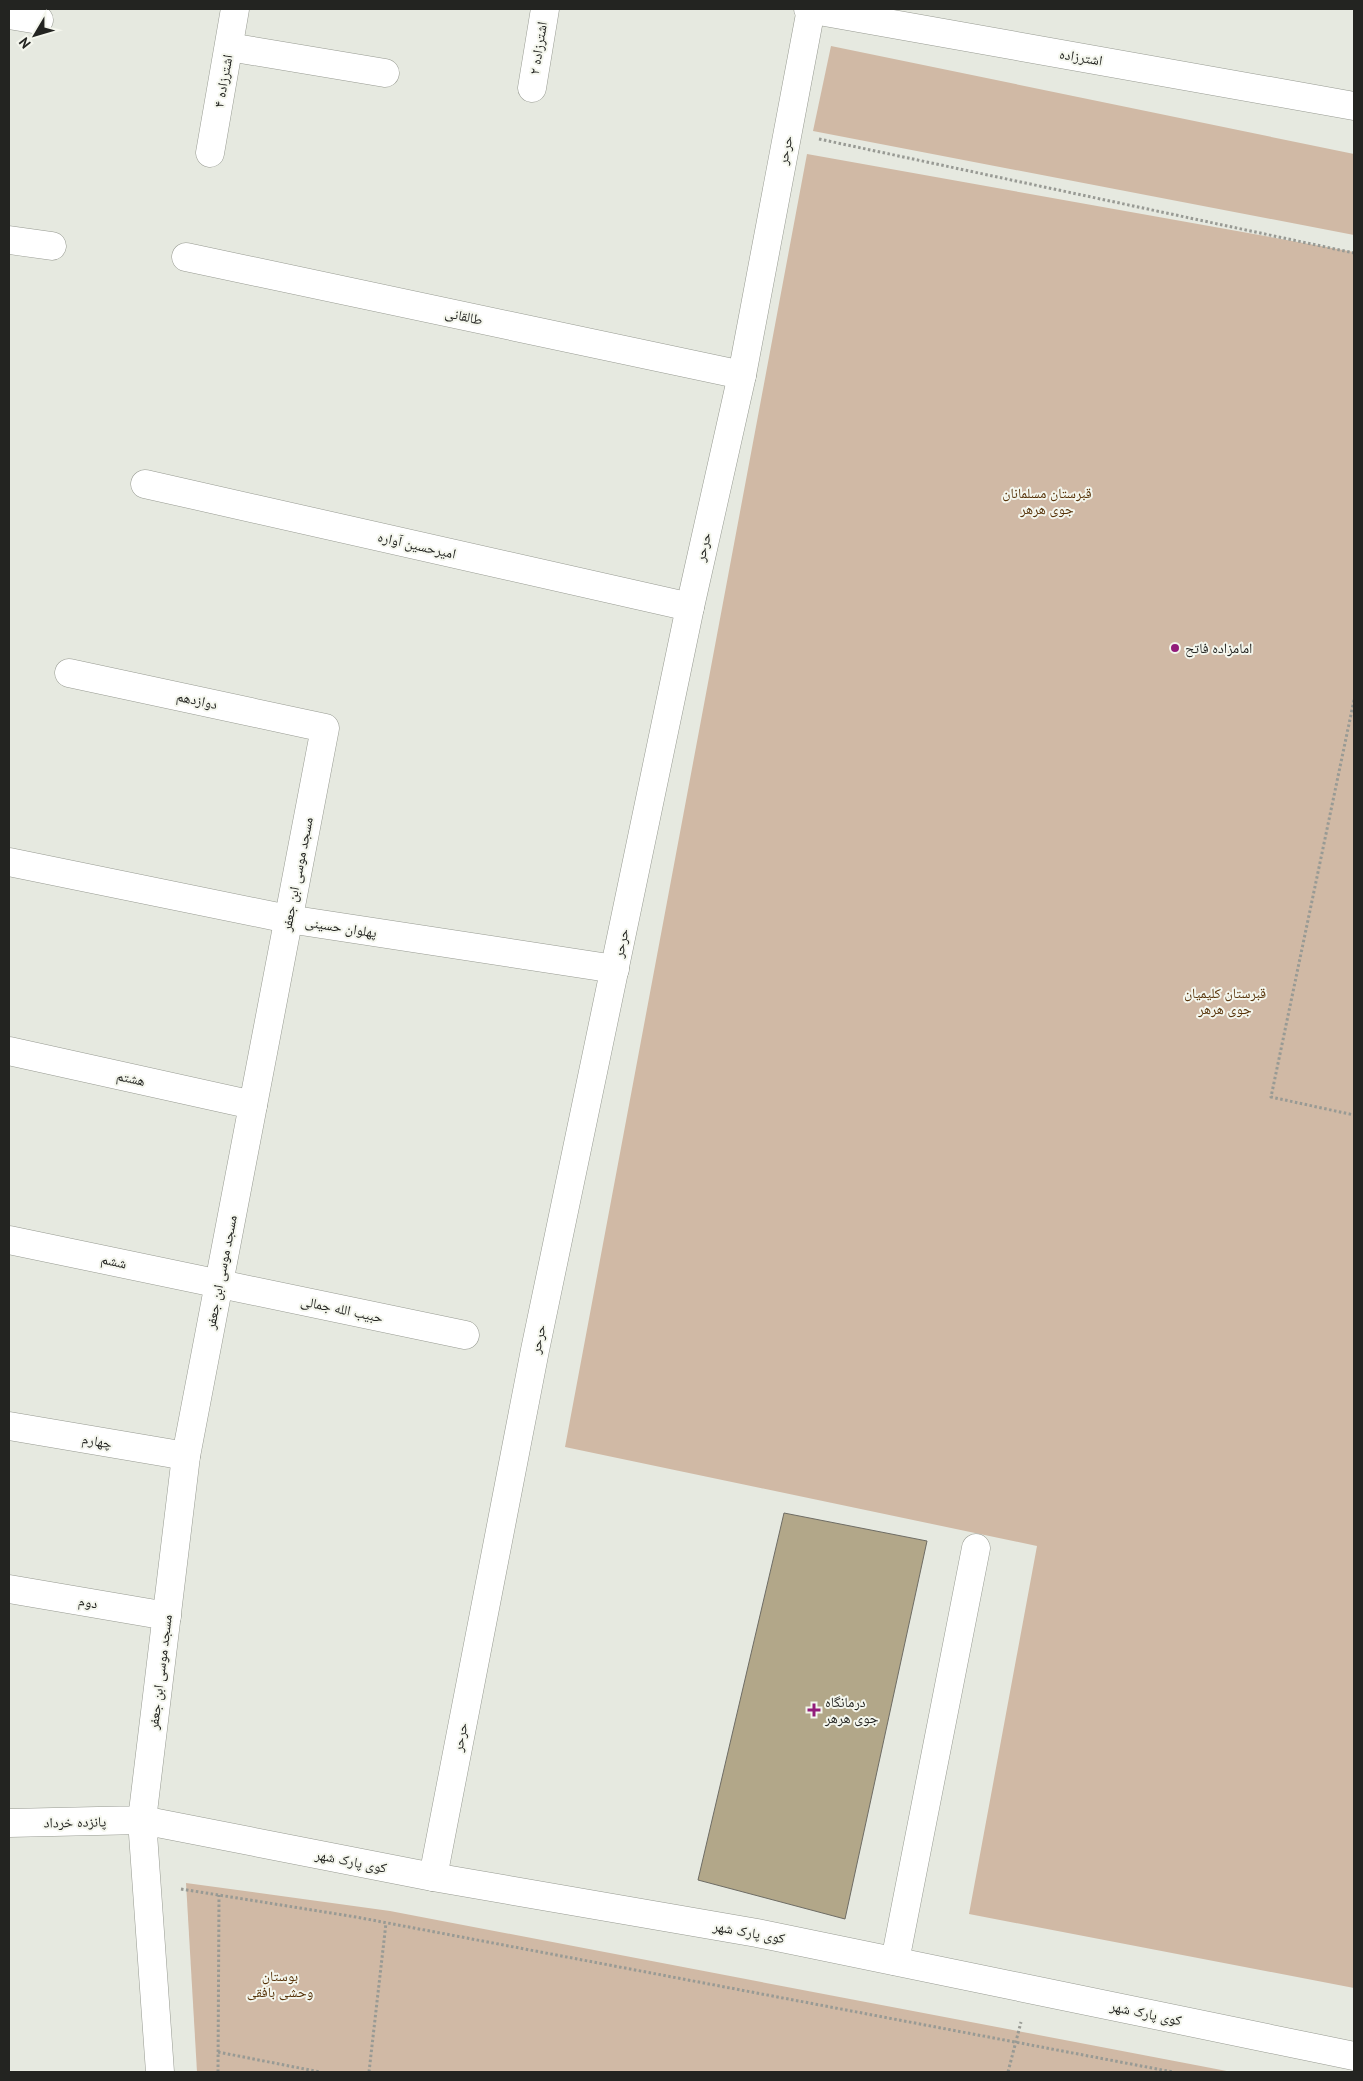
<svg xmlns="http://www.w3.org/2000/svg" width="1363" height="2081" font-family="'PT Sans','Noto Naskh Arabic',sans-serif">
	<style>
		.green { fill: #d0b9a5 }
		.building { fill: #b2a789; stroke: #6e6c64 }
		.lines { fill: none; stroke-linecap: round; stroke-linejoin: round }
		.street-casing { stroke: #979a91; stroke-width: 29 }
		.secondary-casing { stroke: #979a91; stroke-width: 29 }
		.path { stroke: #989a94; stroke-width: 3; stroke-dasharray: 2.5 2.5; stroke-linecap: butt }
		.street { stroke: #fff; stroke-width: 28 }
		.secondary { stroke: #fff; stroke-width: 28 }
		.poi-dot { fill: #921c7a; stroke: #f4f6ed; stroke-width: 2 }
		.labels { text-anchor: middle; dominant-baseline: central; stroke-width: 4; stroke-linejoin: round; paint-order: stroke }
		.street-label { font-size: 14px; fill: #232421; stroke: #f4f6ed }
		.park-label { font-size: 14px; fill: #553107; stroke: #f4f6ed }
		.poi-label { font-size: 14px; fill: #232421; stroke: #f4f6ed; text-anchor: start }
	</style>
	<rect width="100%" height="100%" fill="#e6e9e0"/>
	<g class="green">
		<polygon points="831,46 1354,154 1354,235 813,131"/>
		<polygon points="807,154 1354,252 1354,1988 969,1914 1037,1546 565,1447"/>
		<polygon points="186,1883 390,1911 1232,2072 197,2072"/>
	</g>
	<polygon class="building" points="784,1513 927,1541 845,1919 698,1880"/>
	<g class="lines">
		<g class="street-casing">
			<g id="street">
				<polyline points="9,15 39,20"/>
				<polyline points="229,47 385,73"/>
				<polyline points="532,88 545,9"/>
				<polyline points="210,153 235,9"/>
				<polyline points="9,240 52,246"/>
				<polyline points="186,257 742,375"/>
				<polyline points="145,484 690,607"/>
				<polyline points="9,862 288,919 615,969"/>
				<polyline points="9,1051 253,1105"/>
				<polyline points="9,1240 465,1335"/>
				<polyline points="9,1426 186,1456"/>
				<polyline points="9,1589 167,1616"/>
				<polyline points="9,1823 142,1820 186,1456 325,728 69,673"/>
				<polyline points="433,1877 535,1350 690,607 742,375 811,9"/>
				<polyline points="895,1961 976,1548"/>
			</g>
		</g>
		<g class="secondary-casing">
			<g id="secondary">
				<polyline points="808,9 1354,106"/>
				<polyline points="160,2072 142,1820 433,1877 757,1933 1354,2056"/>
			</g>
		</g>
		<g class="path">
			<polyline points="819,139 1354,253"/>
			<polyline points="1354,700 1271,1097 1354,1115"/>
			<polyline points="181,1889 356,1917 1173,2072"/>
			<polyline points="218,2052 320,2072"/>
			<polyline points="218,2072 219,1895"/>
			<polyline points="369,2072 386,1923"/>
			<polyline points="1008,2072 1021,2022"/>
		</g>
		<use href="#street" class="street"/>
		<use href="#secondary" class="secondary"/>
	</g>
	<g class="poi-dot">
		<circle cx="1175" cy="648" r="5"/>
		<path d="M811.5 1702.5h5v5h5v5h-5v5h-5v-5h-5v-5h5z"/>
	</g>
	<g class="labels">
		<g class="street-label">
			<text transform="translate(538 48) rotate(-81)">اشترزاده ۲</text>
			<text transform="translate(1081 57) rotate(10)">اشترزاده</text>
			<text transform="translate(223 81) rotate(-80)">اشترزاده ۴</text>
			<text transform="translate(785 150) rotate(-79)">حرحر</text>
			<text transform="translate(464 316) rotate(12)">طالقانی</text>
			<text transform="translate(417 545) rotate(13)">امیرحسین آواره</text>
			<text transform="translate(703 547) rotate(-77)">حرحر</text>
			<text transform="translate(197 700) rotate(12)">دوازدهم</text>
			<text transform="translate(297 874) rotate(-79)">مسجد موسی ابن جعفر</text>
			<text transform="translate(341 927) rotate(9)">پهلوان حسینی</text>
			<text transform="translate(621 943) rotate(-78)">حرحر</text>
			<text transform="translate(131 1078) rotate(12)">هشتم</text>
			<text transform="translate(114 1261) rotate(12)">ششم</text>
			<text transform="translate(221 1272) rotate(-79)">مسجد موسی ابن جعفر</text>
			<text transform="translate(342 1309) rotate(12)">حبیب الله جمالی</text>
			<text transform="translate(538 1339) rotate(-78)">حرحر</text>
			<text transform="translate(97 1441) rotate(10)">چهارم</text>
			<text transform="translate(88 1602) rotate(10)">دوم</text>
			<text transform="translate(160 1672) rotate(-83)">مسجد موسی ابن جعفر</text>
			<text transform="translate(460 1737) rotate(-79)">حرحر</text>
			<text transform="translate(75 1822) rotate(-1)">پانزده خرداد</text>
			<text transform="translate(351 1861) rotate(11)">کوی پارک شهر</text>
			<text transform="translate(749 1932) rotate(10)">کوی پارک شهر</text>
			<text transform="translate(1146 2013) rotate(12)">کوی پارک شهر</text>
		</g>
		<g class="park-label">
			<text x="1047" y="493">قبرستان مسلمانان<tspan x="1047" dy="16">جوی هرهر</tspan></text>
			<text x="1225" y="993">قبرستان کلیمیان<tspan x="1225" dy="16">جوی هرهر</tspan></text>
			<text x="280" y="1976">بوستان<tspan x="280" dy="16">وحشی بافقی</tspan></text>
		</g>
		<g class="poi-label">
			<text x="1185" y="648">امامزاده فاتح</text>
			<text x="825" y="1702">درمانگاه<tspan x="825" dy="16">جوی هرهر</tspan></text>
		</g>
	</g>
	<rect width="1363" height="2081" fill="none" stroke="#232421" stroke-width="20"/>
	<g transform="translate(35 35) rotate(232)" stroke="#f4f6ed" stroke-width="4" paint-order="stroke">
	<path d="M0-4L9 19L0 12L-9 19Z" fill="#232421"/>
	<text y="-8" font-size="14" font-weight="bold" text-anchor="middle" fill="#232421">N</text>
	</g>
</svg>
